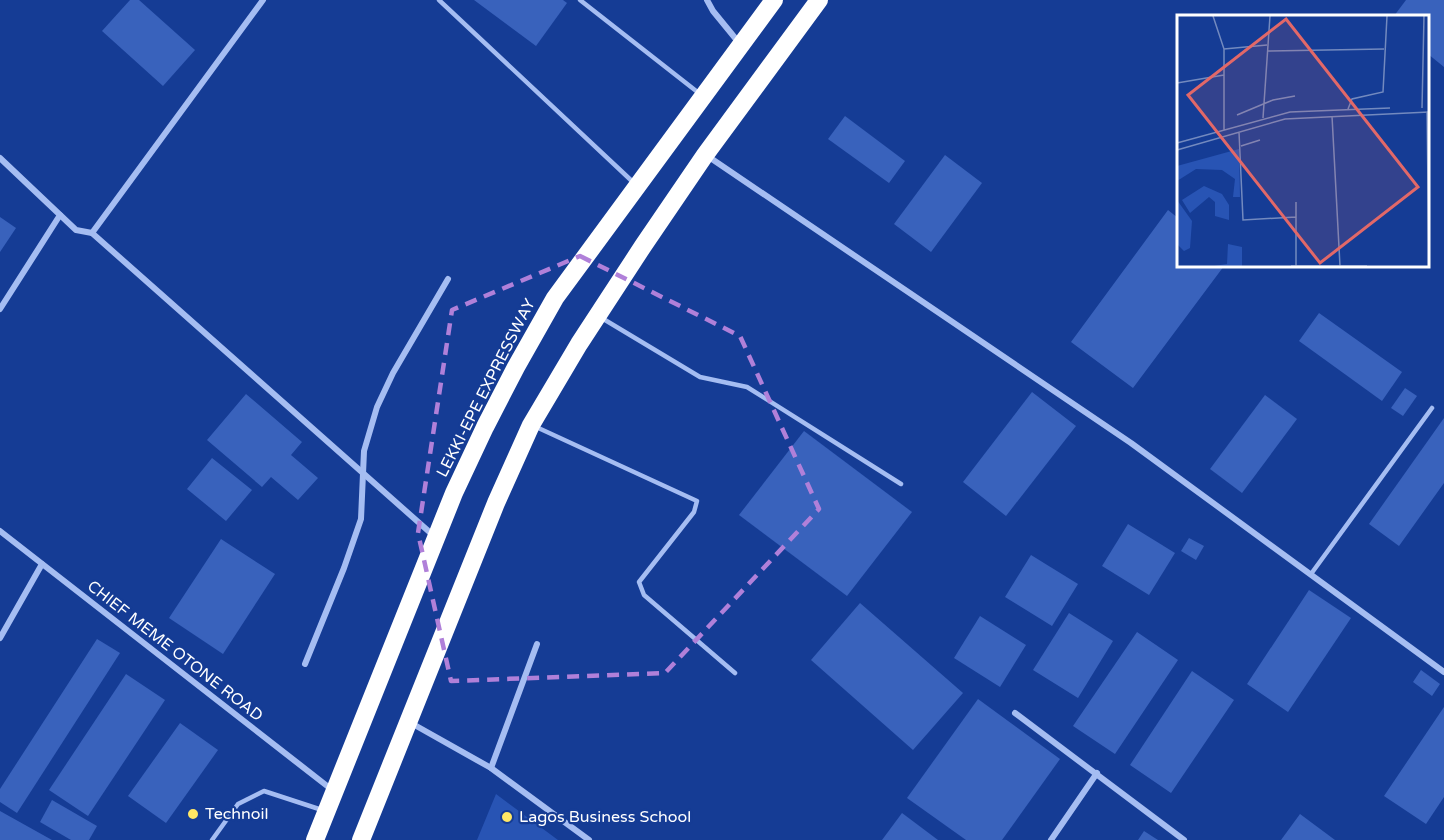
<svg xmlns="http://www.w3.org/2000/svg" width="1444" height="840" font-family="'Varela Round',sans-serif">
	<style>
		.green { fill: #2854b4 }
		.building { fill: #3962bc }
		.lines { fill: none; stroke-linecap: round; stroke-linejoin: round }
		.lane { stroke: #a5bdf2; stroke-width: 4.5 }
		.street { stroke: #a5bdf2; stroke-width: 6 }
		.highway { stroke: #fff; stroke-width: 18 }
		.marked { fill: none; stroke: #b080d9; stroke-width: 4.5; stroke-dasharray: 12 8; stroke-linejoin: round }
		.poi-dot { fill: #ffe765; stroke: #153c95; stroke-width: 2 }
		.labels { text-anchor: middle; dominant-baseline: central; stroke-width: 4.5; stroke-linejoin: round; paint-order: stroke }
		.street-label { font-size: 16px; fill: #fff; stroke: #153c95 }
		.poi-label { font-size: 16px; fill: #fff; stroke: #153c95; text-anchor: start }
		.inset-road { fill: none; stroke: #738abf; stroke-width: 1.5 }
		.view { fill: #e26868; fill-opacity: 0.15; stroke: #e26868; stroke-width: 3 }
		.inset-edge { fill: none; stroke: #fff; stroke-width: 3 }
	</style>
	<rect width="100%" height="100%" fill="#153c95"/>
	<polygon class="green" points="496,794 558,840 559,840 477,840"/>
	<g class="building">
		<polygon points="130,0 139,0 195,50 163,86 102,31"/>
		<polygon points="474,0 563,0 567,3 536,46"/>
		<polygon points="1406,0 1444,0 1444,67 1428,54 1428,16 1394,16"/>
		<polygon points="845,116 905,161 889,183 828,139"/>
		<polygon points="945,155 982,183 931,252 894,224"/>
		<polygon points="1168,210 1178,218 1178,266 1224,266 1133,388 1071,342"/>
		<polygon points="0,217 16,228 0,252"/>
		<polygon points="1319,313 1402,372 1382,401 1299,341"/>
		<polygon points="1405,388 1417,396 1403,416 1391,408"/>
		<polygon points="1032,392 1076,426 1006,516 963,482"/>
		<polygon points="246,394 302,442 291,455 318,478 298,500 271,477 262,487 207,440"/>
		<polygon points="1265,395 1297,419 1242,493 1210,469"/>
		<polygon points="1444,418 1444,483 1399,546 1369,524"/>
		<polygon points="804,431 912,512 847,596 739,515"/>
		<polygon points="212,458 252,490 226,521 187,489"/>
		<polygon points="1128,524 1175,553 1149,595 1102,566"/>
		<polygon points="1189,538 1204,546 1196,560 1181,551"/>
		<polygon points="221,539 275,574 223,654 169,618"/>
		<polygon points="1031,555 1078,584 1052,626 1005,597"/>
		<polygon points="1309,590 1351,618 1288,712 1247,684"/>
		<polygon points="860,603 963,693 913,750 811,660"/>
		<polygon points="1069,613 1113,641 1078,698 1033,670"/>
		<polygon points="980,616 1026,645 1000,687 954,658"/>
		<polygon points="1137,632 1178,660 1115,754 1073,726"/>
		<polygon points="97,639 120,653 17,813 0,802 0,789"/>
		<polygon points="1421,670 1440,684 1432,696 1413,682"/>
		<polygon points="1192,671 1234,700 1171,793 1130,765"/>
		<polygon points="126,674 165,700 88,816 49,790"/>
		<polygon points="978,699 1060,759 1002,840 966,840 907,798"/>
		<polygon points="1444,707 1444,797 1426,824 1384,796"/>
		<polygon points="180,723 218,750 166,823 128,796"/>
		<polygon points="52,800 97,826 89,840 71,840 40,822"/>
		<polygon points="0,811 52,840 0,840"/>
		<polygon points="902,813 938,840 882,840"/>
		<polygon points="1300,814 1335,840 1281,840"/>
		<polygon points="1144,831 1158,840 1138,840"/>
	</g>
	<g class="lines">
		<g class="lane">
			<polyline points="439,0 634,183"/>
			<polyline points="580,0 700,94"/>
			<polyline points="600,317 700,377 747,387 901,484"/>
			<polyline points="534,426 697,501 694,512 639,582 644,595 735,673"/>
			<polyline points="1311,574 1432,408"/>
			<polyline points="212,840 238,804 264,791 322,810"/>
		</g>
		<g class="street">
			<polyline points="707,0 713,11 740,44"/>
			<polyline points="706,155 1131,443 1444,672"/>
			<polyline points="0,158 76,230 92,233 434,536"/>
			<polyline points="92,233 263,0"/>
			<polyline points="0,309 60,215"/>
			<polyline points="0,531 331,789"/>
			<polyline points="0,638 42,564"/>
			<polyline points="305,664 344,568 361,519 364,451 377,407 393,373 448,279"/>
			<polyline points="1015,713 1184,840"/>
			<polyline points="411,723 491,768 589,840"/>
			<polyline points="491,768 537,644"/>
			<polyline points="1051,840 1097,773"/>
		</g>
		<g class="highway">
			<polyline points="315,840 454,493 485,427 516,367 555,298 774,0"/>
			<polyline points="361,840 496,503 531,425 579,344 643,246 705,155 819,0"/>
		</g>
	</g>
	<path class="marked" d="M580,256L740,336L819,509L665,673L451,681L418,533L452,310Z"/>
	<g class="poi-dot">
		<circle cx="193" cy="814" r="6"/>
		<circle cx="507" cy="817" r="6"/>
	</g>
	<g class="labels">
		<g class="street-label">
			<text transform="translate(486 388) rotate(-63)">LEKKI-EPE EXPRESSWAY</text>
			<text transform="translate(175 651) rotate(38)">CHIEF MEME OTONE ROAD</text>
		</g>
		<g class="poi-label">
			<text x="205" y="814">Technoil</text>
			<text x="519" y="817">Lagos Business School</text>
		</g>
	</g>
	<g transform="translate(1177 15)">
		<rect width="252" height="252" fill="#153c95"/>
		<path d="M62,134L63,182H56L58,164L45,155L19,154L0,166V151ZM27,171L45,179L52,190V205L38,201V187L32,182L13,198L5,185ZM0,185L15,206L13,233L7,236L0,229ZM51,229L65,232V251H37L50,249Z" fill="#2854b4"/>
		<path class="inset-road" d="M36,1L47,34V115M47,34L90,30M90,36L207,34M0,68L47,60M245,93L247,1M171,94L175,84L206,77L210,1M250,97L252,248M60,100L96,85L118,81M155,101L163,251M86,103L93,1M62,117L66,205L119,202M0,128L113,97L213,93M64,131L83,125M0,135L108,104L252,97M119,187V251M114,251H190"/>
		<path class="view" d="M109,4L241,172L143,248L11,80Z"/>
		<rect width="252" height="252" class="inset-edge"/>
	</g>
</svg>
